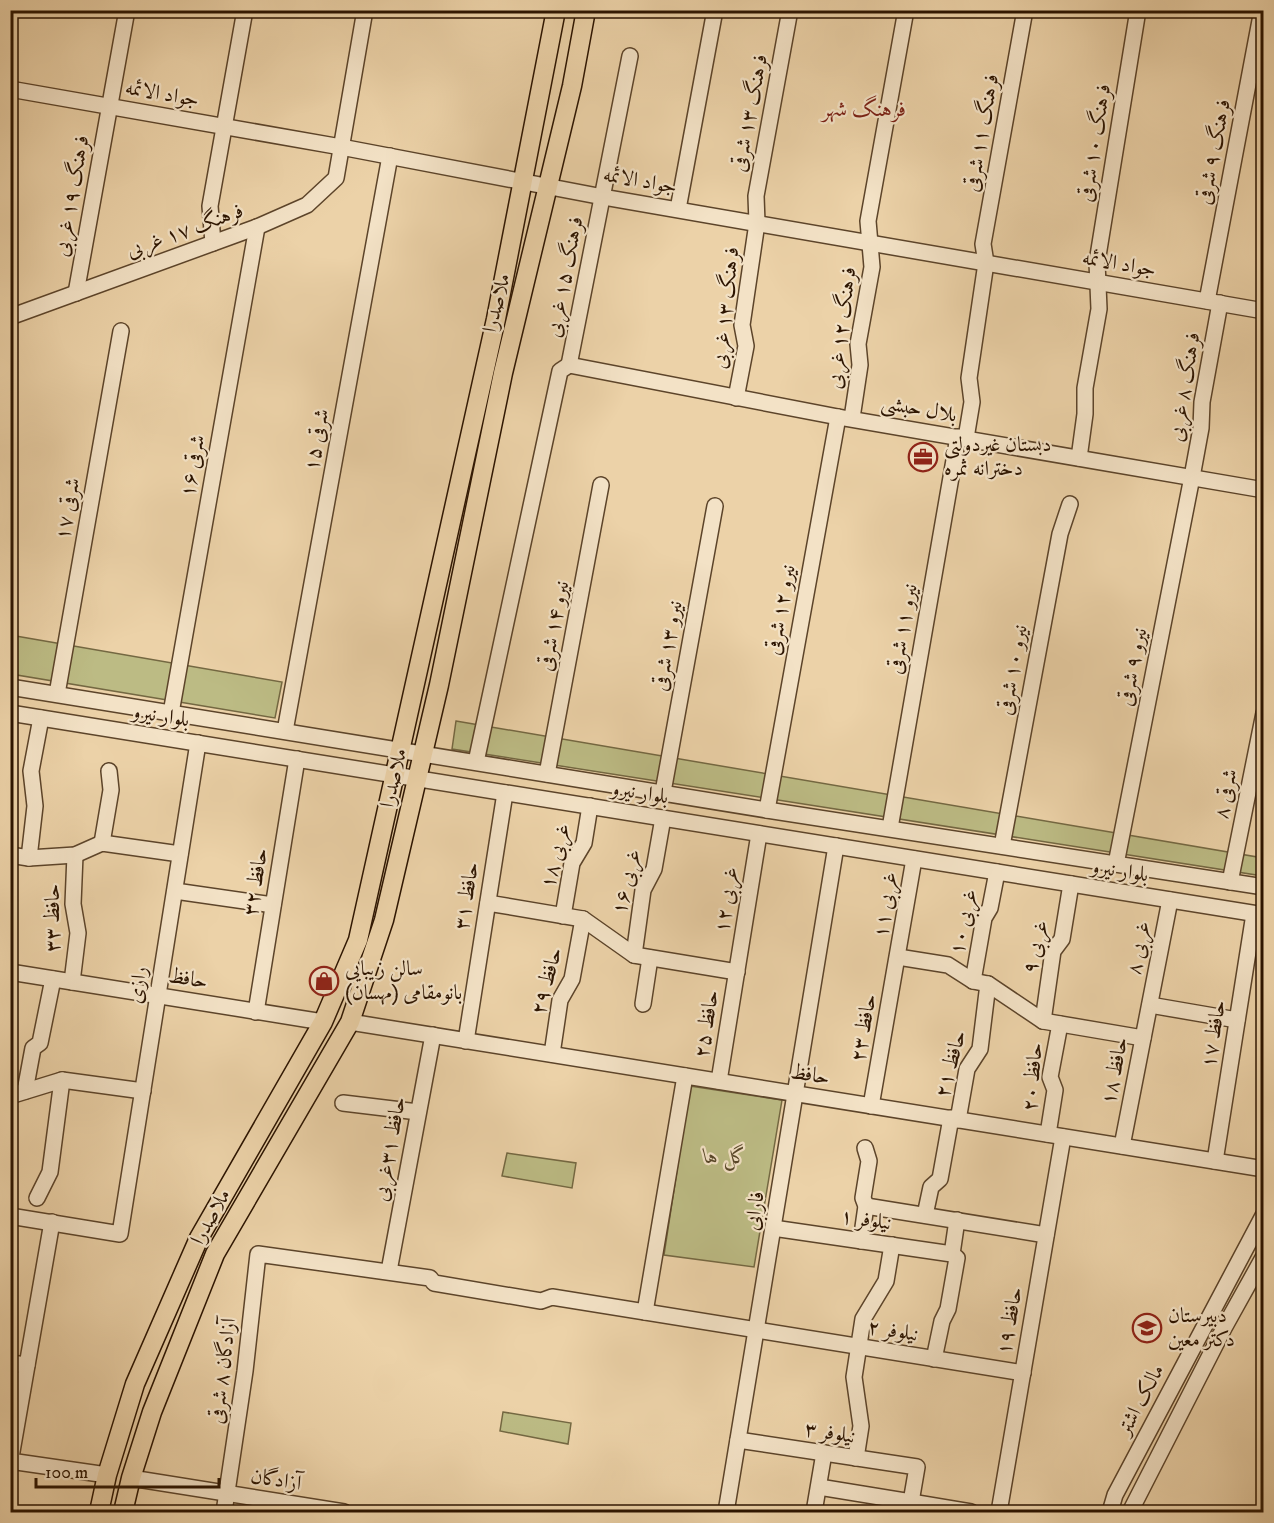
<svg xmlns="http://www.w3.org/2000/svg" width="1274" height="1523" font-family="'IM FELL DW Pica',Amiri,serif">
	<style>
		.green { fill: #bcbb84; stroke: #746842; stroke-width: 1.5 }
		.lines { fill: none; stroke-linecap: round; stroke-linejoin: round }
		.minor-casing { stroke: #5c442a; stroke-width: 18 }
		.major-casing { stroke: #2c1400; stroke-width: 21 }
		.minor { stroke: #f3e2c6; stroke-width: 15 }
		.major { stroke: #ecd2a8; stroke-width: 18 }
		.labels { text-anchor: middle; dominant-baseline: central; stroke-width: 4.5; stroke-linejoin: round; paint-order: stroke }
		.street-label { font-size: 21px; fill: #2c1400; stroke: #f3e2c6 }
		.poi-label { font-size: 21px; fill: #2c1400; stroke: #f3e2c6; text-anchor: start }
		.park-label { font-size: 21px; font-style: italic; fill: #574628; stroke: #f3e2c6 }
		.neighbourhood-label { font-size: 22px; fill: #7a1f14; stroke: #f3e2c6 }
	</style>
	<rect width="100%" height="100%" fill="#ecd2a8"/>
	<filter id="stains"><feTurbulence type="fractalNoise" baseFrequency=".00333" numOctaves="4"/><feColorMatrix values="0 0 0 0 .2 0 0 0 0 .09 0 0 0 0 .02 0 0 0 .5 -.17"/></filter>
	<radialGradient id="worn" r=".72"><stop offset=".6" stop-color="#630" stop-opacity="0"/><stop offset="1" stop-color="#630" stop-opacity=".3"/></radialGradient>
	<g class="green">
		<polygon points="10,635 282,682 275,718 11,674"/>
		<polygon points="456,721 1263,858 1263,876 452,749"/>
		<polygon points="690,1086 782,1100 754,1267 664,1255"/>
		<polygon points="507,1153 576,1163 572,1188 502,1176"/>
		<polygon points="503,1412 571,1423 568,1444 500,1431"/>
	</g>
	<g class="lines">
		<g class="minor-casing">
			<g id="minor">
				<polyline points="10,89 341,147 603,197 1264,311"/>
				<polyline points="678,209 715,10"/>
				<polyline points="213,243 210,206 245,10"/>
				<polyline points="76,293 127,10"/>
				<polyline points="1207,301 1262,10"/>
				<polyline points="10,317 257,227 307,205 336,178 365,10"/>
				<polyline points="569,365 838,417 1264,490"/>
				<polyline points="569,365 630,56"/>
				<polyline points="736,398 746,346 742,325 757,223 756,196 790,10"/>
				<polyline points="852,418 860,365 858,344 872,267 868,221 906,10"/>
				<polyline points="966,438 972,402 969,378 986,263 983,244 1025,10"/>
				<polyline points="1079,458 1085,414 1085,388 1099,309 1097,262 1138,10"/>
				<polyline points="10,687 767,810 1264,887"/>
				<polyline points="57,694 121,331"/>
				<polyline points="10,713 1264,915"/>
				<polyline points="171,713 257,227"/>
				<polyline points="285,731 390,156"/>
				<polyline points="476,762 560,371 569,365"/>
				<polyline points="547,774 601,485"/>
				<polyline points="663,792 715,506"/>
				<polyline points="767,810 838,417"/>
				<polyline points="890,828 958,437"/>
				<polyline points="102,843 111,790 109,771"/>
				<polyline points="1002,846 1060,534 1070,504"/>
				<polyline points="10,855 29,858 75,855 102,843 180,854"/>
				<polyline points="29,858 35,806 31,771 41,718"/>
				<polyline points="1116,864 1192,477 1201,428 1202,402 1220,303"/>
				<polyline points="1230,882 1264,713"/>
				<polyline points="175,891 273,905"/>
				<polyline points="488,903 583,919 634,955 737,972"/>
				<polyline points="563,916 572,863 584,843 590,806"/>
				<polyline points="634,955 643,890 654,869 663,818"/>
				<polyline points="898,957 948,965 973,981 988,984 1043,1021 1143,1038"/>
				<polyline points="10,972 323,1022"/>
				<polyline points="973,981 984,918 990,908 997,872"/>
				<polyline points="72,982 78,933 73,904 75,855"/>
				<polyline points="643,1004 650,958"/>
				<polyline points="1150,1005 1237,1020"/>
				<polyline points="256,1012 297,759"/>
				<polyline points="1043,1021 1053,951 1062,939 1071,884"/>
				<polyline points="350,1022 1264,1169"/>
				<polyline points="466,1041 505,793"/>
				<polyline points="552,1054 560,1000 572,979 583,919"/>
				<polyline points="719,1081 759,834"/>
				<polyline points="25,1091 33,1048 40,1043 53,979"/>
				<polyline points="10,1096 62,1080 143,1091"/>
				<polyline points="343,1103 418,1112"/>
				<polyline points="871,1106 914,859"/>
				<polyline points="958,1120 967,1069 980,1049 988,984"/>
				<polyline points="1048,1134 1055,1090 1050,1077 1060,1024"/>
				<polyline points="1122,1146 1170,900"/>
				<polyline points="1215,1161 1254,914"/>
				<polyline points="37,1198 50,1172 62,1080"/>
				<polyline points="866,1206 1046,1235"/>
				<polyline points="925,1215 931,1187 940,1179 951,1118"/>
				<polyline points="10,1216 120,1234 198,743"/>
				<polyline points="773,1228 952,1254"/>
				<polyline points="861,1241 866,1206 863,1198 869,1161 865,1148"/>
				<polyline points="389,1271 433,1035"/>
				<polyline points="645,1312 685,1076"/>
				<polyline points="934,1359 942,1321 948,1309 957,1258 952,1254 957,1220"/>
				<polyline points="10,1363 27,1365"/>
				<polyline points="738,1440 917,1467 911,1502 819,1487"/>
				<polyline points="856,1458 861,1426 854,1377 863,1319 886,1281 892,1245"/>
				<polyline points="10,1461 107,1475"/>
				<polyline points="10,1463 52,1222"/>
				<polyline points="131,1478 344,1512"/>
				<polyline points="911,1502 971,1512"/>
				<polyline points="224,1512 245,1371 258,1254 430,1278 434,1283 541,1301 552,1297 1023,1373"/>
				<polyline points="726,1512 836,846"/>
				<polyline points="814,1512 824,1453"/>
				<polyline points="999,1512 1063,1137"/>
				<polyline points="1110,1512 1115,1495 1264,1214"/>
				<polyline points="1130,1512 1224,1328 1264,1256"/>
			</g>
		</g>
		<g class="major-casing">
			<g id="major">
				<polyline points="99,1512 107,1475 135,1384 199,1238 323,1022 358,940 496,319 556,10"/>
				<polyline points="123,1512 131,1478 152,1412 215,1254 350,1022 384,920 439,685 503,373 572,86 586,10"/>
			</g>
		</g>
		<use href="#minor" class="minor"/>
		<use href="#major" class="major"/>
	</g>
	<defs>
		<g id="office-ring" transform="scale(1.5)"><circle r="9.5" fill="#f3e2c6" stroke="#8f2418" stroke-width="1.5"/><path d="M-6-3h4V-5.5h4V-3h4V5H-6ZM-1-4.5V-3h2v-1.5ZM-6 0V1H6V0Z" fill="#8f2418"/></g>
		<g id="shop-ring" transform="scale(1.5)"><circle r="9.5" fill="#f3e2c6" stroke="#8f2418" stroke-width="1.5"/><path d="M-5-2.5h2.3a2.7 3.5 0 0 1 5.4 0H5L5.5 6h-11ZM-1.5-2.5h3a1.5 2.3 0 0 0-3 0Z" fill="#8f2418"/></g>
		<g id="school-ring" transform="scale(1.5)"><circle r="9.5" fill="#f3e2c6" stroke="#8f2418" stroke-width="1.5"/><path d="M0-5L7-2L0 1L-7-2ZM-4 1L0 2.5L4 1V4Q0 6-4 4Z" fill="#8f2418"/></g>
	</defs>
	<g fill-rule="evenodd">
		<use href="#office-ring" x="923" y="457"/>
		<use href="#shop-ring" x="324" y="981"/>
		<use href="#school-ring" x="1147" y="1328"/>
	</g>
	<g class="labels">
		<g class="street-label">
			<text transform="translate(162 94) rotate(10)">جواد الائمه</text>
			<text transform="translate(750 113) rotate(-79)">فرهنگ ۱۳ شرقی</text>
			<text transform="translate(982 133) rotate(-80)">فرهنگ ۱۱ شرقی</text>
			<text transform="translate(1095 143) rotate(-81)">فرهنگ ۱۰ شرقی</text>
			<text transform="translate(1214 152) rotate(-79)">فرهنگ ۹ شرقی</text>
			<text transform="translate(640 181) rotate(10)">جواد الائمه</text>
			<text transform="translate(72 196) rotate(-80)">فرهنگ ۱۹ غربی</text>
			<text transform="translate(185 231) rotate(-20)">فرهنگ ۱۷ غربی</text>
			<text transform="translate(1119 264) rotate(10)">جواد الائمه</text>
			<text transform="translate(565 277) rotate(-79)">فرهنگ ۱۵ غربی</text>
			<text transform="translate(497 303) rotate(-76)">ملاصدرا</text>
			<text transform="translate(726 308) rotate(-84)">فرهنگ ۱۳ غربی</text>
			<text transform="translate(842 328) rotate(-83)">فرهنگ ۱۲ غربی</text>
			<text transform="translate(1185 387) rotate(-81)">فرهنگ ۸ غربی</text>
			<text transform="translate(919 409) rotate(10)">بلال حبشی</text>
			<text transform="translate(317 440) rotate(-80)">۱۵ شرقی</text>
			<text transform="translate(193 466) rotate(-80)">۱۶ شرقی</text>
			<text transform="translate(68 509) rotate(-80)">۱۷ شرقی</text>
			<text transform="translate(781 610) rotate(-80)">نیرو ۱۲ شرقی</text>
			<text transform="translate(554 626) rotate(-79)">نیرو ۱۴ شرقی</text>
			<text transform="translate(903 629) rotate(-80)">نیرو ۱۱ شرقی</text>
			<text transform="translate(668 646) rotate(-80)">نیرو ۱۳ شرقی</text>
			<text transform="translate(1133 667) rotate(-79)">نیرو ۹ شرقی</text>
			<text transform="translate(1013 670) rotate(-80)">نیرو ۱۰ شرقی</text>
			<text transform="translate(161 716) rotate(9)">بلوار نیرو</text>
			<text transform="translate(394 778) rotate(-77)">ملاصدرا</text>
			<text transform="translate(640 793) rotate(9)">بلوار نیرو</text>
			<text transform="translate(1226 794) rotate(-79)">۸ شرقی</text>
			<text transform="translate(556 856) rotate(-75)">۱۸ غربی</text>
			<text transform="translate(1120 871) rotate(9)">بلوار نیرو</text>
			<text transform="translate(256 882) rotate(-81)">حافظ ۳۲</text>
			<text transform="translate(627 882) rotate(-76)">۱۶ غربی</text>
			<text transform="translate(467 896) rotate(-81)">حافظ ۳۱</text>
			<text transform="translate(727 900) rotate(-81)">۱۲ غربی</text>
			<text transform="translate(886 905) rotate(-81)">۱۱ غربی</text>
			<text transform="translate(53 918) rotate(-90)">حافظ ۳۳</text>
			<text transform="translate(964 922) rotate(-77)">۱۰ غربی</text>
			<text transform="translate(1036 947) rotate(-76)">۹ غربی</text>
			<text transform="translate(1139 948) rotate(-79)">۸ غربی</text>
			<text transform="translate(188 979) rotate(9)">حافظ</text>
			<text transform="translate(547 981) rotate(-75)">حافظ ۲۹</text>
			<text transform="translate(138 985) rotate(-81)">رازی</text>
			<text transform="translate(707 1024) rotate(-81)">حافظ ۲۵</text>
			<text transform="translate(864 1028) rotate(-80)">حافظ ۲۳</text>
			<text transform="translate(1214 1034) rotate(-81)">حافظ ۱۷</text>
			<text transform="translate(951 1064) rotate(-75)">حافظ ۲۱</text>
			<text transform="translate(1115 1071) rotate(-79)">حافظ ۱۸</text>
			<text transform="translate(810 1075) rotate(9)">حافظ</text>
			<text transform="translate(1033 1077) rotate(-85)">حافظ ۲۰</text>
			<text transform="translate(390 1149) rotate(-80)">حافظ ۳۱غربی</text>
			<text transform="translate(755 1211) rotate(-81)">فارابی</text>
			<text transform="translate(211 1217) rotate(-61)">ملاصدرا</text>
			<text transform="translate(866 1220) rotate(8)">نیلوفر ۱</text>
			<text transform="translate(1010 1321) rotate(-80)">حافظ ۱۹</text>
			<text transform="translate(893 1331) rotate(9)">نیلوفر ۲</text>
			<text transform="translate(223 1371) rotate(-83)">آزادگان ۸ شرقی</text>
			<text transform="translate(1141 1400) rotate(-62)">مالک اشتر</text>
			<text transform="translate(830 1433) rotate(9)">نیلوفر ۳</text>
			<text transform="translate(276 1480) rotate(9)">آزادگان</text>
		</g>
		<g class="poi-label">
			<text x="944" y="445">دبستان غیردولتی<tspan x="944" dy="24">دخترانه ثمره</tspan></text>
			<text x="345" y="969">سالن زیبایی<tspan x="345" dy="24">بانومقامی (مهسان)</tspan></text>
			<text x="1168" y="1316">دبیرستان<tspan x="1168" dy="24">دکتر معین</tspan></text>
		</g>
		<g class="park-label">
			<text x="726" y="1157">گل ها</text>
		</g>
		<g class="neighbourhood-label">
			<text x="864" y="109">فرهنگ شهر</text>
		</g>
	</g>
	<rect width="1274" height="1523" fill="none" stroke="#ecd2a8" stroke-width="36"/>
	<rect x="12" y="12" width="1250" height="1499" fill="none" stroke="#2c1400" stroke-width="3"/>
	<rect x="18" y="18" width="1238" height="1487" fill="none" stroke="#2c1400" stroke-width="1.5"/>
	<path d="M36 1478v9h183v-9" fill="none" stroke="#2c1400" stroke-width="3"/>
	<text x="45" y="1478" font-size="18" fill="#2c1400" stroke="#f3e2c6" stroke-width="4.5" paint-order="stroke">100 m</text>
	<rect width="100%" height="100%" filter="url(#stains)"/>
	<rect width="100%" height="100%" fill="url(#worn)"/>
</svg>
